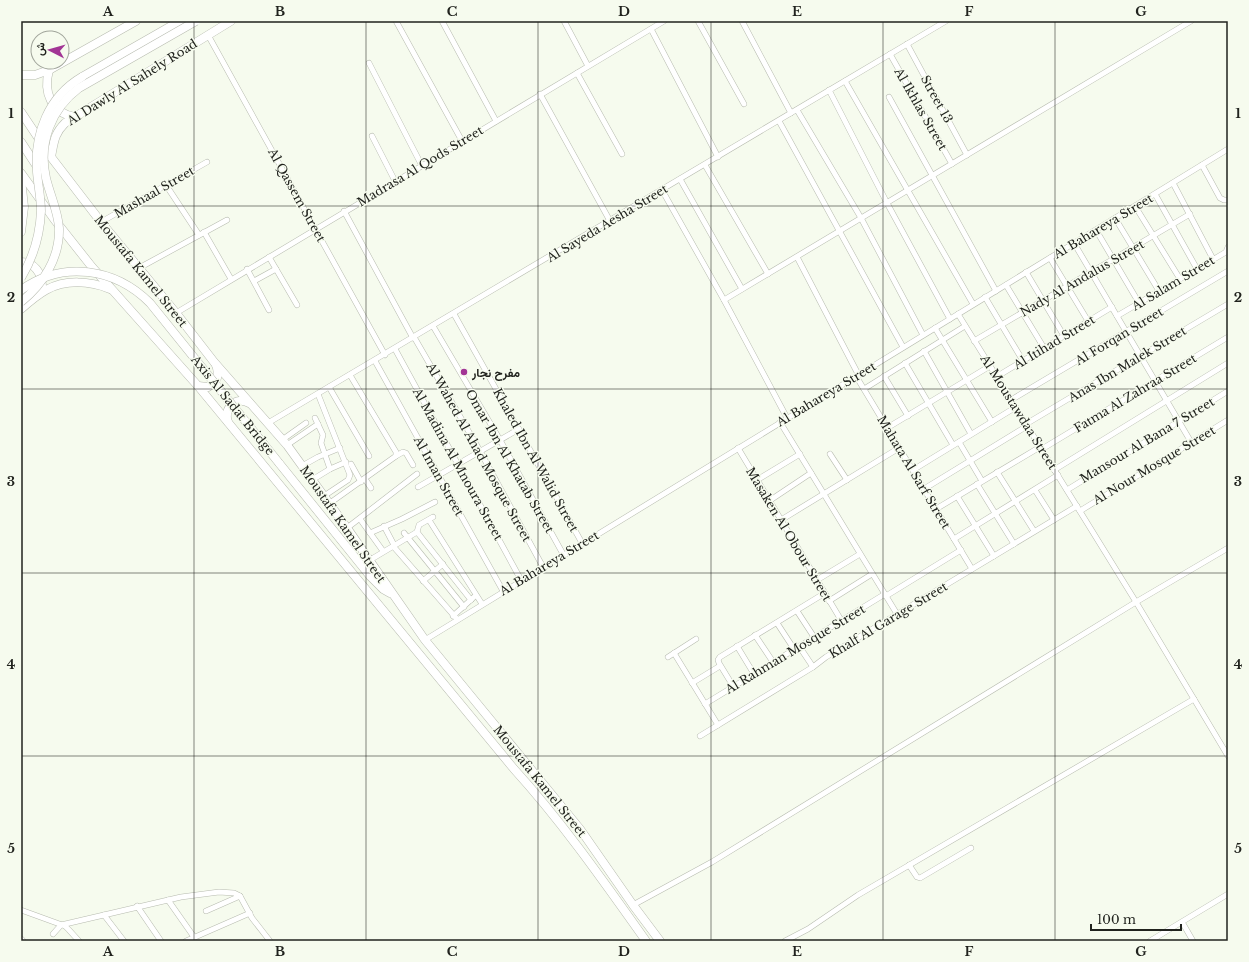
<svg xmlns="http://www.w3.org/2000/svg" width="1249" height="962" font-family="'Libre Baskerville',Vazirmatn,serif">
	<style>
		.lines { fill: none; stroke-linecap: round; stroke-linejoin: round }
		.street-casing { stroke: #b7bbaf; stroke-width: 6 }
		.secondary-casing { stroke: #b7bbaf; stroke-width: 8 }
		.primary-casing { stroke: #b7bbaf; stroke-width: 9 }
		.street { stroke: #fff; stroke-width: 5 }
		.secondary { stroke: #fff; stroke-width: 7 }
		.primary { stroke: #fff; stroke-width: 8 }
		.primary-bridge-casing { stroke: #b7bbaf; stroke-width: 9; stroke-linecap: butt }
		.primary-bridge { stroke: #fff; stroke-width: 8 }
		.grid { fill: none; stroke: #21231e; stroke-width: 1; stroke-opacity: 0.55 }
		.poi-dot { fill: #a23595; stroke: #f6fbee; stroke-width: 1.5 }
		.labels { text-anchor: middle; dominant-baseline: central; stroke-width: 3; stroke-linejoin: round; paint-order: stroke }
		.street-label { font-size: 12px; fill: #21231e; stroke: #f6fbee }
		.poi-label { font-size: 12px; font-weight: bold; fill: #21231e; stroke: #f6fbee; text-anchor: start }
		.neatline { fill: none; stroke: #21231e; stroke-width: 1.5 }
		.grid-label { font-size: 13px; text-anchor: middle; font-weight: bold; fill: #21231e }
	</style>
	<rect width="100%" height="100%" fill="#f6fbee"/>
	<g class="lines">
		<g class="street-casing">
			<g id="street">
				<polyline points="396,21 462,141"/>
				<polyline points="442,21 496,121"/>
				<polyline points="564,21 588,66"/>
				<polyline points="698,21 744,104"/>
				<polyline points="742,21 791,113"/>
				<polyline points="651,29 718,157"/>
				<polyline points="208,35 385,355"/>
				<polyline points="907,44 967,155"/>
				<polyline points="890,54 952,164"/>
				<polyline points="369,63 422,166"/>
				<polyline points="577,73 622,154"/>
				<polyline points="845,81 973,304"/>
				<polyline points="829,90 887,203 950,319"/>
				<polyline points="540,94 610,221"/>
				<polyline points="889,97 996,291"/>
				<polyline points="797,110 861,218 923,335"/>
				<polyline points="779,121 903,347"/>
				<polyline points="372,136 395,181"/>
				<polyline points="705,165 768,274"/>
				<polyline points="1202,165 1220,198 1224,200 1228,200"/>
				<polyline points="680,179 742,289"/>
				<polyline points="1173,183 1213,259"/>
				<polyline points="166,185 199,235"/>
				<polyline points="662,190 724,300 787,418"/>
				<polyline points="1155,194 1197,269"/>
				<polyline points="1135,206 1180,279"/>
				<polyline points="344,211 413,338"/>
				<polyline points="1115,218 1159,291"/>
				<polyline points="101,222 207,162"/>
				<polyline points="1096,230 1139,303"/>
				<polyline points="204,232 231,279"/>
				<polyline points="1074,243 1191,442"/>
				<polyline points="269,257 297,305"/>
				<polyline points="797,257 858,374"/>
				<polyline points="1050,258 1088,321"/>
				<polyline points="139,268 227,220"/>
				<polyline points="247,269 269,310"/>
				<polyline points="1026,272 1064,336"/>
				<polyline points="254,281 276,269"/>
				<polyline points="1006,285 1044,348"/>
				<polyline points="985,297 1023,361"/>
				<polyline points="724,300 1191,21"/>
				<polyline points="176,313 664,21"/>
				<polyline points="454,314 582,543"/>
				<polyline points="958,314 1136,602 1228,756"/>
				<polyline points="1117,316 1226,252 1228,247"/>
				<polyline points="433,326 500,440 563,554"/>
				<polyline points="935,328 992,422"/>
				<polyline points="414,337 480,451 543,567"/>
				<polyline points="974,341 1190,214"/>
				<polyline points="395,349 521,580"/>
				<polyline points="924,351 971,434"/>
				<polyline points="375,361 503,591"/>
				<polyline points="905,363 953,445"/>
				<polyline points="856,376 972,569"/>
				<polyline points="884,376 908,416"/>
				<polyline points="996,377 1112,307"/>
				<polyline points="329,387 369,456"/>
				<polyline points="864,389 965,326"/>
				<polyline points="318,394 350,475 348,480 324,496"/>
				<polyline points="1011,400 1228,271"/>
				<polyline points="315,418 323,435 321,443 330,469"/>
				<polyline points="780,422 897,614"/>
				<polyline points="268,423 946,21"/>
				<polyline points="1026,424 1228,304"/>
				<polyline points="887,428 990,366"/>
				<polyline points="282,440 306,423"/>
				<polyline points="959,442 982,481"/>
				<polyline points="287,445 318,424"/>
				<polyline points="738,448 841,620"/>
				<polyline points="1042,449 1228,337"/>
				<polyline points="830,454 847,480"/>
				<polyline points="396,456 403,452 406,453 413,465"/>
				<polyline points="351,464 361,482"/>
				<polyline points="302,466 318,457 340,448"/>
				<polyline points="913,470 1016,407"/>
				<polyline points="1054,470 1228,363"/>
				<polyline points="997,472 1034,531"/>
				<polyline points="365,479 371,488"/>
				<polyline points="312,480 330,469 346,462"/>
				<polyline points="757,480 800,454"/>
				<polyline points="977,484 1014,544"/>
				<polyline points="418,487 519,429"/>
				<polyline points="924,489 1027,426"/>
				<polyline points="1035,490 1054,520"/>
				<polyline points="1067,490 1228,391"/>
				<polyline points="957,496 994,556"/>
				<polyline points="769,501 811,473"/>
				<polyline points="330,503 396,456 396,452 350,375"/>
				<polyline points="936,509 1040,447"/>
				<polyline points="1080,511 1228,420"/>
				<polyline points="360,519 383,551"/>
				<polyline points="429,520 482,604"/>
				<polyline points="781,520 899,448"/>
				<polyline points="384,526 394,545"/>
				<polyline points="347,528 417,474"/>
				<polyline points="417,532 419,525 433,517"/>
				<polyline points="370,533 402,519 435,502"/>
				<polyline points="404,533 464,607"/>
				<polyline points="954,539 1058,475"/>
				<polyline points="393,546 457,619"/>
				<polyline points="370,560 417,532 471,600"/>
				<polyline points="817,580 860,554"/>
				<polyline points="423,581 443,564"/>
				<polyline points="886,596 961,550"/>
				<polyline points="829,601 872,574"/>
				<polyline points="797,611 814,637"/>
				<polyline points="453,616 474,597"/>
				<polyline points="777,623 794,649"/>
				<polyline points="755,635 773,662"/>
				<polyline points="425,640 1228,149"/>
				<polyline points="737,646 754,674"/>
				<polyline points="799,646 813,667"/>
				<polyline points="674,653 718,725"/>
				<polyline points="668,657 696,639"/>
				<polyline points="692,683 720,666"/>
				<polyline points="733,686 719,663 718,660 720,657 825,593"/>
				<polyline points="705,704 885,594"/>
				<polyline points="700,736 813,667 826,657 1077,506"/>
				<polyline points="909,865 917,877 920,878 971,848"/>
				<polyline points="168,900 194,937"/>
				<polyline points="633,905 712,862 1136,602 1228,548"/>
				<polyline points="137,906 161,941"/>
				<polyline points="21,910 65,926 69,930 79,941"/>
				<polyline points="206,911 240,896"/>
				<polyline points="104,915 124,941"/>
				<polyline points="1182,922 1193,941"/>
				<polyline points="53,934 61,925 181,897 219,892 234,893 240,896 252,918 270,941"/>
				<polyline points="186,941 250,913"/>
				<polyline points="785,941 808,929 858,895 1194,699"/>
				<polyline points="1150,941 1228,894"/>
			</g>
		</g>
		<g class="secondary-casing">
			<polyline id="secondary" points="21,940 22,941"/>
		</g>
		<g class="primary-casing">
			<g id="primary">
				<path d="M49,70C43,92 51,113 75,117"/>
				<polyline points="21,75 35,75 49,70 136,21"/>
				<polyline points="82,77 180,21"/>
				<polyline points="21,112 51,157 101,222 176,313 214,362 287,445 347,528 425,640 580,829 633,905 660,941"/>
				<polyline points="21,142 38,168"/>
				<path d="M51,157C54,142 54,134 65,123L231,21"/>
				<path d="M21,173L54,219L92,267L198,386L514,769C563,823 604,882 646,941"/>
				<polyline points="21,179 24,207 21,232"/>
				<path d="M21,262C34,262 42,273 42,286"/>
				<path d="M21,309C29,302 37,295 46,290C66,279 90,281 110,289"/>
				<path d="M198,386L208,387C217,382 220,375 216,365"/>
				<path d="M228,422C223,408 236,396 249,403"/>
				<polyline points="279,463 370,576 383,589 390,593"/>
			</g>
		</g>
		<use href="#street" class="street"/>
		<use href="#secondary" class="secondary"/>
		<use href="#primary" class="primary"/>
		<g class="primary-bridge-casing">
			<g id="primary-bridge">
				<path d="M21,278C33,258 40,235 41,211C41,198 38,185 37,172C34,134 48,97 82,77"/>
				<path d="M21,290C63,260 115,268 150,303L279,463"/>
				<path d="M21,302C43,284 60,258 59,228C58,211 50,195 46,178C38,143 51,109 79,88L196,21"/>
			</g>
		</g>
		<use href="#primary-bridge" class="primary-bridge"/>
	</g>
	<path class="grid" d="M194,21V941M366,21V941M538,21V941M711,21V941M883,21V941M1055,21V941M21,206H1228M21,389H1228M21,573H1228M21,756H1228"/>
	<circle class="poi-dot" cx="464" cy="372" r="4"/>
	<g class="labels">
		<g class="street-label">
			<text transform="translate(132 82) rotate(-32)">Al Dawly Al Sahely Road</text>
			<text transform="translate(937 99) rotate(61)">Street 13</text>
			<text transform="translate(921 109) rotate(60)">Al Ikhlas Street</text>
			<text transform="translate(420 166) rotate(-31)">Madrasa Al Qods Street</text>
			<text transform="translate(154 192) rotate(-30)">Mashaal Street</text>
			<text transform="translate(297 195) rotate(61)">Al Qassem Street</text>
			<text transform="translate(607 223) rotate(-31)">Al Sayeda Aesha Street</text>
			<text transform="translate(1103 226) rotate(-31)">Al Bahareya Street</text>
			<text transform="translate(141 271) rotate(51)">Moustafa Kamel Street</text>
			<text transform="translate(1082 278) rotate(-30)">Nady Al Andalus Street</text>
			<text transform="translate(1173 283) rotate(-31)">Al Salam Street</text>
			<text transform="translate(1119 336) rotate(-31)">Al Forqan Street</text>
			<text transform="translate(1054 342) rotate(-31)">Al Itihad Street</text>
			<text transform="translate(1127 364) rotate(-31)">Anas Ibn Malek Street</text>
			<text transform="translate(1135 393) rotate(-31)">Fatma Al Zahraa Street</text>
			<text transform="translate(826 394) rotate(-31)">Al Bahareya Street</text>
			<text transform="translate(233 405) rotate(51)">Axis Al Sadat Bridge</text>
			<text transform="translate(1019 412) rotate(58)">Al Moustawdaa Street</text>
			<text transform="translate(1147 440) rotate(-31)">Mansour Al Bana 7 Street</text>
			<text transform="translate(479 452) rotate(61)">Al Wahed Al Ahad Mosque Street</text>
			<text transform="translate(536 460) rotate(61)">Khaled Ibn Al Walid Street</text>
			<text transform="translate(510 461) rotate(60)">Omar Ibn Al Khatab Street</text>
			<text transform="translate(458 464) rotate(61)">Al Madina Al Mnoura Street</text>
			<text transform="translate(1154 465) rotate(-31)">Al Nour Mosque Street</text>
			<text transform="translate(914 472) rotate(59)">Mahata Al Sarf Street</text>
			<text transform="translate(439 476) rotate(61)">Al Iman Street</text>
			<text transform="translate(343 524) rotate(55)">Moustafa Kamel Street</text>
			<text transform="translate(789 534) rotate(59)">Masaken Al Obour Street</text>
			<text transform="translate(549 563) rotate(-31)">Al Bahareya Street</text>
			<text transform="translate(888 620) rotate(-31)">Khalf Al Garage Street</text>
			<text transform="translate(795 649) rotate(-31)">Al Rahman Mosque Street</text>
			<text transform="translate(540 781) rotate(51)">Moustafa Kamel Street</text>
		</g>
		<g class="poi-label">
			<text x="472" y="372">مفرح نجار</text>
		</g>
	</g>
	<rect width="1249" height="962" fill="none" stroke="#f6fbee" stroke-width="44"/>
	<g transform="translate(50 50) rotate(276)"><circle r="19" fill="#f6fbee" stroke="#a1a59b"/>
	<path d="M0-3L7 15L0 10L-7 15Z" fill="#a23595"/>
	<text y="-6" font-size="11" font-weight="bold" text-anchor="middle" fill="#21231e">ش</text>
	</g>
	<path d="M1091 924v6h90v-6" fill="none" stroke="#21231e" stroke-width="2"/>
	<text x="1097" y="924" font-size="12" fill="#21231e" stroke="#f6fbee" stroke-width="3" paint-order="stroke">100 m</text>
	<rect x="22" y="22" width="1205" height="918" class="neatline"/>
	<g class="grid-label">
		<text x="108" y="16">A</text>
		<text x="280" y="16">B</text>
		<text x="452" y="16">C</text>
		<text x="624" y="16">D</text>
		<text x="797" y="16">E</text>
		<text x="969" y="16">F</text>
		<text x="1141" y="16">G</text>
		<text x="11" y="118">1</text>
		<text x="1238" y="118">1</text>
		<text x="11" y="302">2</text>
		<text x="1238" y="302">2</text>
		<text x="11" y="486">3</text>
		<text x="1238" y="486">3</text>
		<text x="11" y="669">4</text>
		<text x="1238" y="669">4</text>
		<text x="11" y="853">5</text>
		<text x="1238" y="853">5</text>
		<text x="108" y="956">A</text>
		<text x="280" y="956">B</text>
		<text x="452" y="956">C</text>
		<text x="624" y="956">D</text>
		<text x="797" y="956">E</text>
		<text x="969" y="956">F</text>
		<text x="1141" y="956">G</text>
	</g>
</svg>
